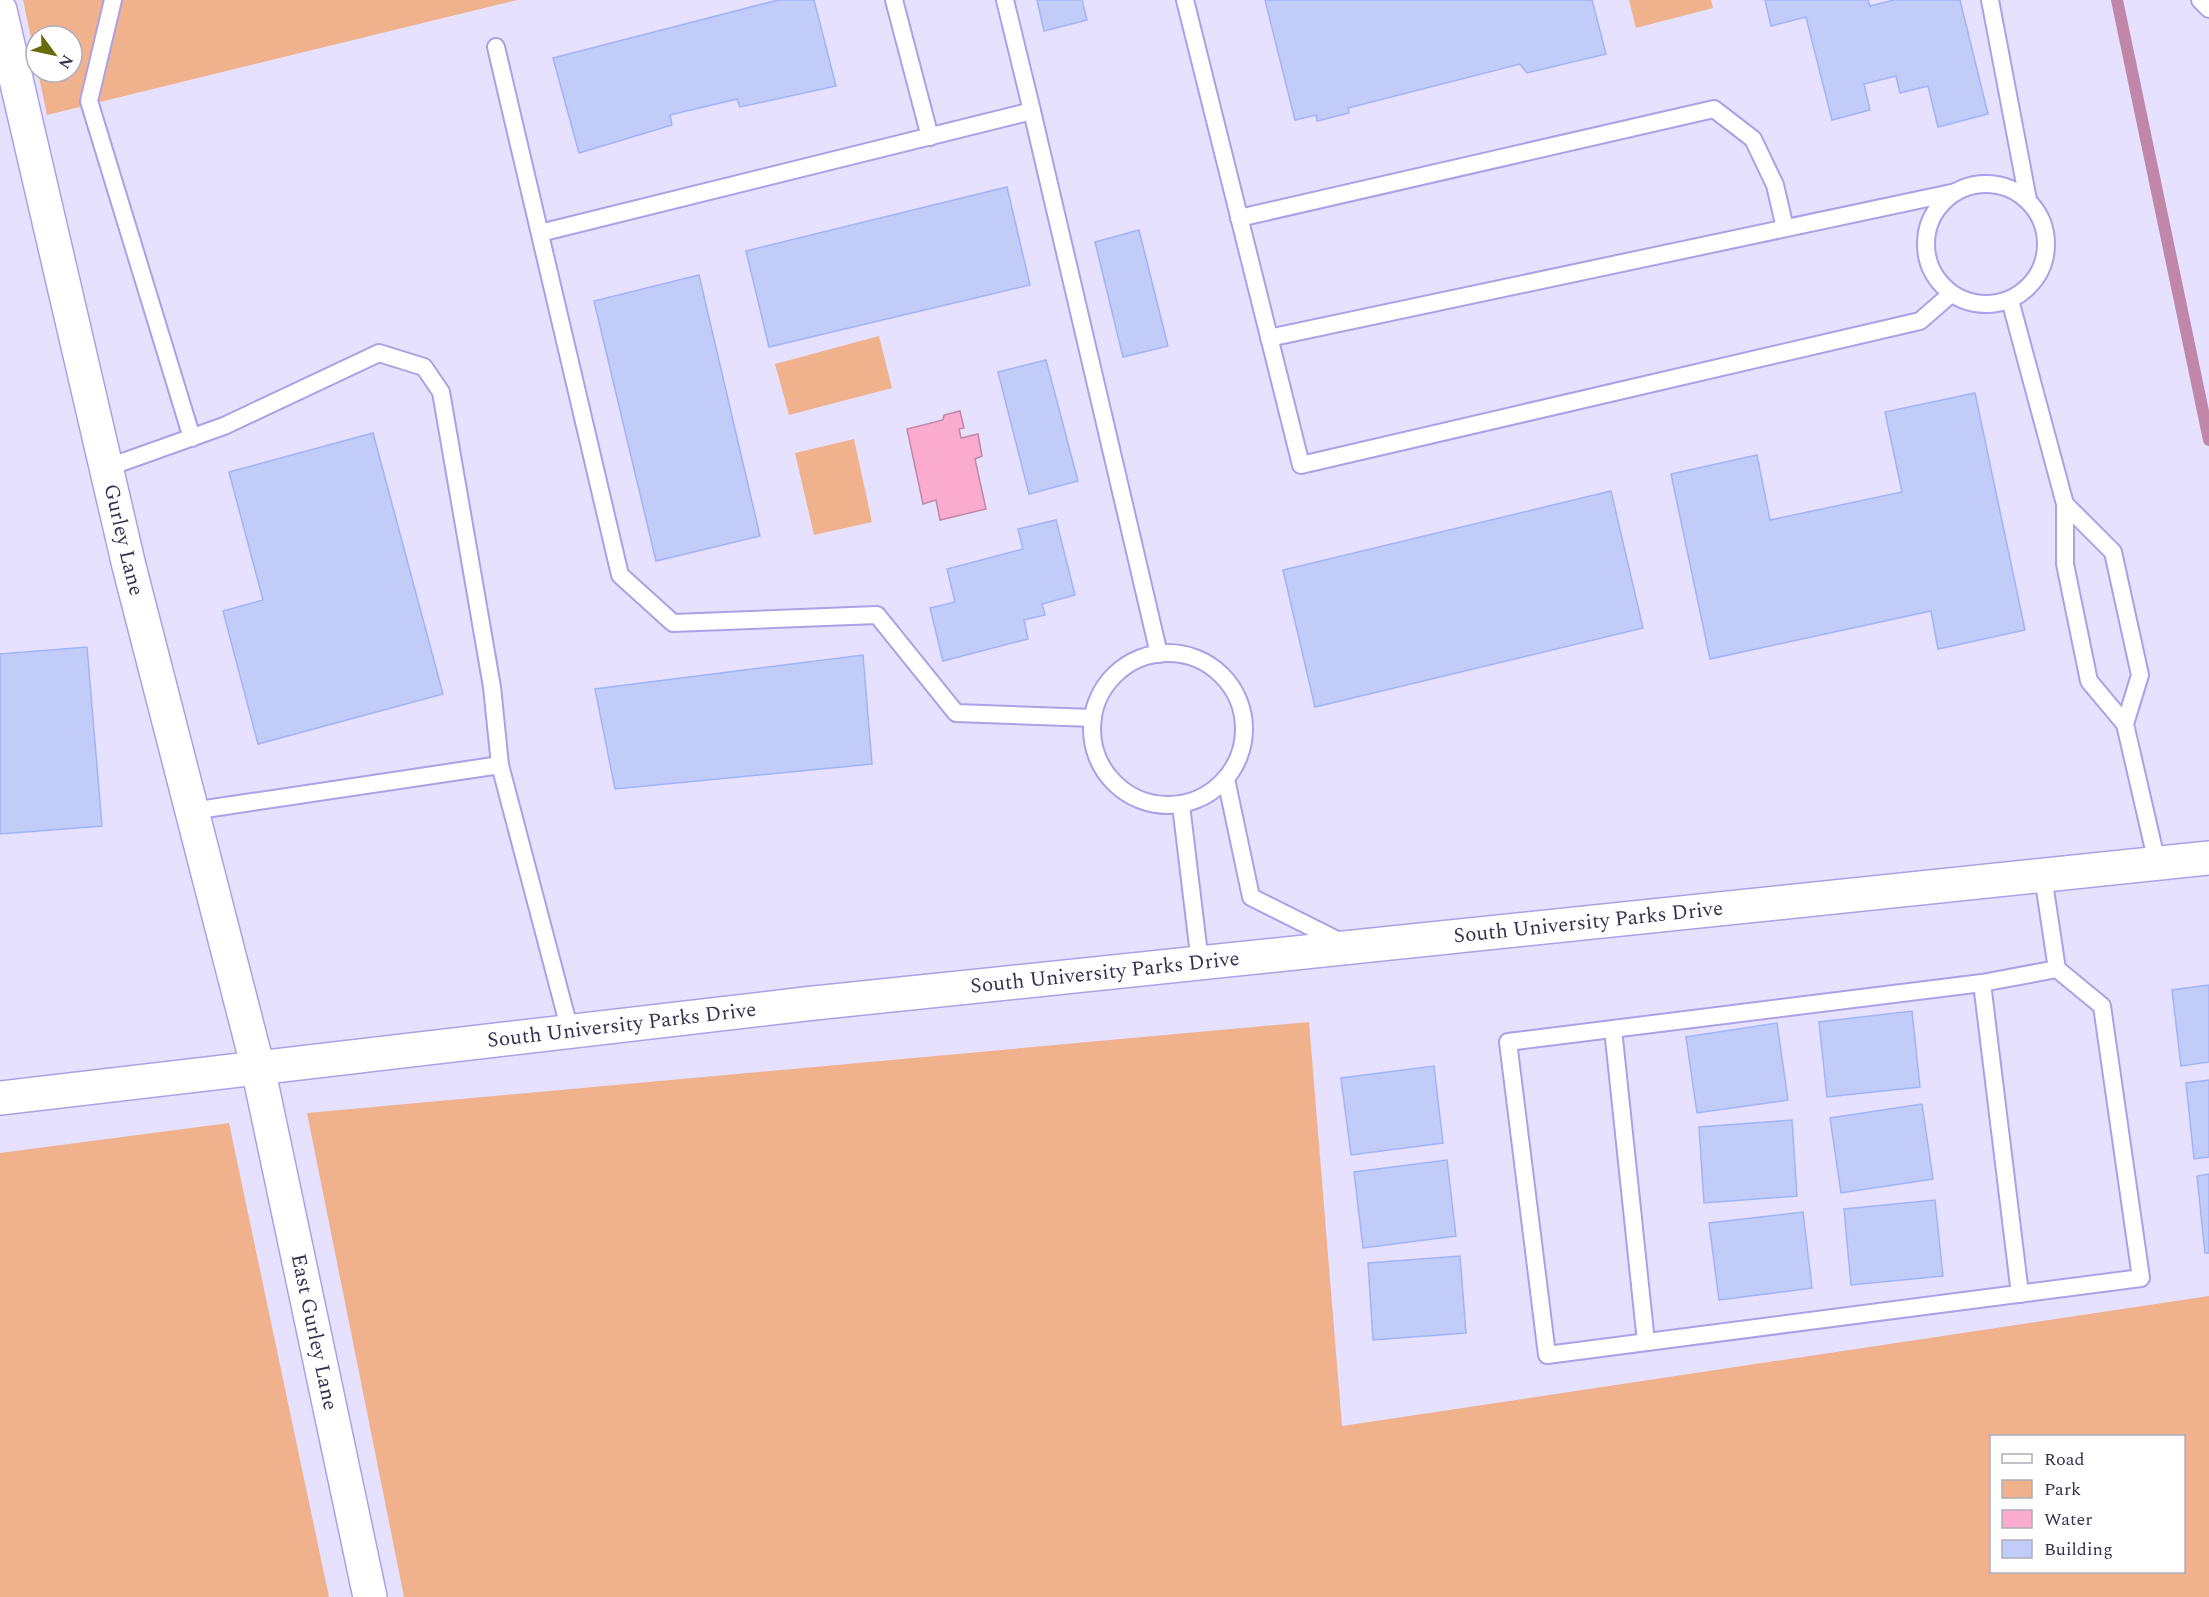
<svg xmlns="http://www.w3.org/2000/svg" width="2209" height="1597" font-family="Spectral,serif">
	<style>
		.green { fill: #efb28d; fill-rule: evenodd }
		.water { fill: #fbacce; stroke: #c087a8; stroke-width: 1.5 }
		.lines { fill: none; stroke-linecap: round; stroke-linejoin: round }
		.stream { stroke: #c087a8; stroke-width: 12 }
		.building { fill: #c1cdf8; stroke: #a1b3f9; stroke-width: 1.5 }
		.lane-casing { stroke: #ada0e7; stroke-width: 20 }
		.street-casing { stroke: #ada0e7; stroke-width: 36 }
		.secondary-casing { stroke: #ada0e7; stroke-width: 36 }
		.lane { stroke: #fff; stroke-width: 16 }
		.street { stroke: #fff; stroke-width: 33 }
		.secondary { stroke: #fff; stroke-width: 33 }
		.labels { text-anchor: middle; dominant-baseline: central; stroke-width: 5; stroke-linejoin: round; paint-order: stroke }
		.street-label { font-size: 21px; fill: #36314e; stroke: #fff }
	</style>
	<rect width="100%" height="100%" fill="#e5e1ff"/>
	<g class="green">
		<polygon points="23,0 517,0 47,115 38,72 72,72 72,36 36,36 36,62"/>
		<polygon points="1629,0 1711,0 1713,8 1636,28"/>
		<polygon points="879,336 892,388 789,415 775,364"/>
		<polygon points="854,439 872,522 814,535 795,453"/>
		<path d="M1309,1022L1342,1426L2209,1296V1597H404L307,1113ZM1992,1436H2184V1572H1992Z"/>
		<polygon points="229,1123 329,1597 0,1597 0,1153"/>
	</g>
	<polygon class="water" points="960,411 964,428 959,429 961,438 978,434 982,456 975,459 986,509 940,520 936,500 923,504 907,429 943,420 944,415"/>
	<g class="lines">
		<polyline class="stream" points="2117,0 2209,440"/>
	</g>
	<g class="building">
		<polygon points="778,0 814,0 836,86 740,107 737,99 670,115 672,125 579,153 553,58"/>
		<polygon points="1037,0 1082,0 1087,20 1044,31"/>
		<polygon points="1265,0 1592,0 1606,54 1527,73 1520,64 1348,108 1349,113 1317,121 1316,115 1295,120"/>
		<polygon points="1765,0 1868,0 1870,6 1894,0 1960,0 1988,114 1938,127 1928,86 1900,93 1896,76 1864,84 1870,110 1832,120 1806,17 1771,26"/>
		<polygon points="1007,187 1030,285 769,347 746,251"/>
		<polygon points="1139,230 1168,346 1123,357 1095,242"/>
		<polygon points="699,275 760,536 656,561 594,301"/>
		<polygon points="1046,360 1078,481 1029,494 998,372"/>
		<polygon points="1975,393 2025,630 1938,649 1931,611 1710,659 1671,474 1757,455 1770,520 1902,492 1885,412"/>
		<polygon points="373,433 443,694 258,744 223,611 263,600 229,472"/>
		<polygon points="1611,491 1643,628 1315,707 1283,570"/>
		<polygon points="1056,520 1075,595 1042,604 1045,615 1024,620 1028,639 943,661 930,608 955,602 947,569 1023,549 1018,529"/>
		<polygon points="87,647 102,826 0,834 0,654"/>
		<polygon points="863,655 872,764 615,789 595,689"/>
		<polygon points="2209,985 2209,1062 2181,1066 2172,990"/>
		<polygon points="1912,1011 1920,1087 1827,1097 1819,1022"/>
		<polygon points="1777,1023 1788,1100 1697,1113 1686,1037"/>
		<polygon points="1434,1066 1443,1143 1351,1155 1341,1078"/>
		<polygon points="2209,1080 2209,1157 2194,1159 2186,1083"/>
		<polygon points="1922,1104 1933,1179 1841,1193 1830,1118"/>
		<polygon points="1792,1120 1797,1196 1704,1203 1699,1127"/>
		<polygon points="1447,1160 1456,1236 1363,1248 1354,1172"/>
		<polygon points="2209,1174 2209,1253 2205,1253 2197,1176"/>
		<polygon points="1935,1200 1943,1276 1851,1285 1844,1209"/>
		<polygon points="1803,1212 1812,1288 1719,1300 1709,1223"/>
		<polygon points="1460,1256 1466,1333 1373,1340 1368,1263"/>
	</g>
	<g class="lines">
		<g class="lane-casing">
			<g id="lane">
				<polyline points="113,0 89,101 192,438"/>
				<polyline points="894,0 930,137"/>
				<polyline points="1005,0 1032,111"/>
				<polyline points="1185,0 1301,465 1920,321 1951,294"/>
				<polyline points="1990,0 2028,200"/>
				<polyline points="2200,0 2209,9"/>
				<polyline points="496,47 620,575 673,623 877,615 956,713 1093,718"/>
				<circle cx="1986" cy="244" r="60"/>
				<polyline points="1239,218 1714,109 1753,139 1775,185 1785,228"/>
				<polyline points="540,233 1032,111 1159,654"/>
				<polyline points="2010,300 2065,504"/>
				<polyline points="1269,338 1956,192"/>
				<polyline points="106,468 224,426 379,353 424,367 441,392 492,687 500,765"/>
				<circle cx="1168" cy="729" r="76"/>
				<polyline points="2125,724 2140,675 2113,552 2065,504 2065,564 2089,681 2125,724 2157,863"/>
				<polyline points="1226,779 1251,897 1343,943"/>
				<polyline points="1181,805 1200,963"/>
				<polyline points="192,811 500,765 570,1031"/>
				<polyline points="2043,876 2057,969 2102,1006 2141,1278 1547,1355 1508,1042 1982,983 2057,969"/>
				<polyline points="1982,983 2020,1294"/>
				<polyline points="1613,1029 1646,1342"/>
			</g>
		</g>
		<g class="street-casing">
			<g id="street">
				<path id="s1" d="M0,10L129,566L258,1068L370,1597"/>
			</g>
		</g>
		<g class="secondary-casing">
			<g id="secondary">
				<path id="s2" d="M0,1098L805,1004L2209,858"/>
			</g>
		</g>
		<use href="#lane" class="lane"/>
		<use href="#street" class="street"/>
		<use href="#secondary" class="secondary"/>
	</g>
	<g class="labels">
		<g class="street-label">
			<text stroke="none"><textPath href="#s1" startOffset="544">Gurley Lane</textPath></text>
			<text stroke="none"><textPath href="#s2" startOffset="1598">South University Parks Drive</textPath></text>
			<text stroke="none"><textPath href="#s2" startOffset="1112">South University Parks Drive</textPath></text>
			<text stroke="none"><textPath href="#s2" startOffset="626">South University Parks Drive</textPath></text>
			<text stroke="none"><textPath href="#s1" startOffset="1359">East Gurley Lane</textPath></text>
		</g>
	</g>
	<rect x="1990" y="1435" width="195" height="138" fill="#ffffff" stroke="#afadb8" stroke-width="1.5"/>
	<rect x="2002" y="1454" width="30" height="9" fill="#ffffff" stroke="#afadb8" stroke-width="1.5"/>
	<text x="2044" y="1465" font-size="18" fill="#36314e">Road</text>
	<rect x="2002" y="1480" width="30" height="18" fill="#efb28d" stroke="#afadb8" stroke-width="1.5"/>
	<text x="2044" y="1495" font-size="18" fill="#36314e">Park</text>
	<rect x="2002" y="1510" width="30" height="18" fill="#fbacce" stroke="#afadb8" stroke-width="1.5"/>
	<text x="2044" y="1525" font-size="18" fill="#36314e">Water</text>
	<rect x="2002" y="1540" width="30" height="18" fill="#c1cdf8" stroke="#afadb8" stroke-width="1.5"/>
	<text x="2044" y="1555" font-size="18" fill="#36314e">Building</text>
	<g transform="translate(54 54) rotate(123)"><circle r="28" fill="#ffffff" stroke="#afadb8" stroke-width="1.5"/>
	<path d="M0-4.5L10 22L0 15L-10 22Z" fill="#676b0c"/>
	<text y="-9" font-size="16" font-weight="bold" text-anchor="middle" fill="#36314e">N</text>
	</g>
</svg>
